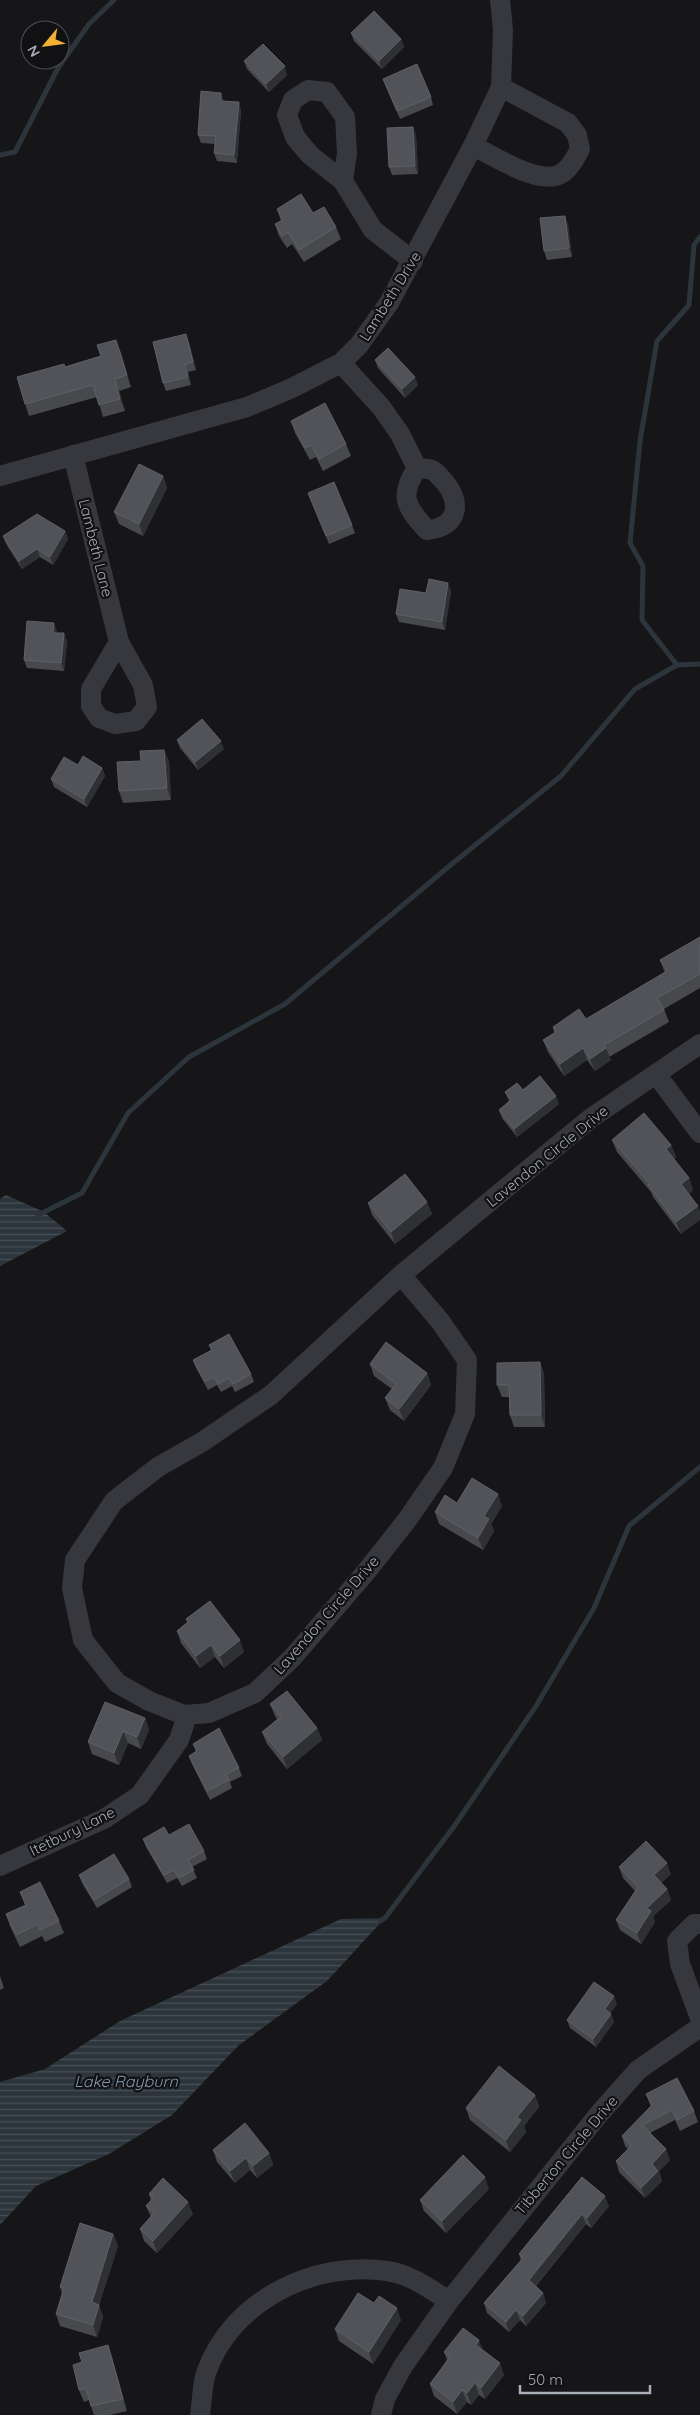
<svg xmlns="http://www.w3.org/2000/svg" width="700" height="2415" font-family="Quicksand,sans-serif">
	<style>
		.water { fill: url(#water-rules) }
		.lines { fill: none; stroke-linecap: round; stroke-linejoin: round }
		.stream { stroke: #2c353c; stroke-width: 5 }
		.street { stroke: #37383d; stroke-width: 20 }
		.wall { fill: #47494d }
		.shaded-wall { fill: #2f3033 }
		.building { fill: #525359; stroke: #5f6168 }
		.labels { text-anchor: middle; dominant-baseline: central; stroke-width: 4.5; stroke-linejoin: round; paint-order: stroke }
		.street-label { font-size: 15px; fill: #a8adb8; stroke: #111113 }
		.water-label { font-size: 16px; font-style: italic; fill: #7f9bb3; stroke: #111113 }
	</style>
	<defs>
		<pattern id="water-rules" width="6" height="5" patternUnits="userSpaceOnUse" patternTransform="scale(1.25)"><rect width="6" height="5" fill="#2c353c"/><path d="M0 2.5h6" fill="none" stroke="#485056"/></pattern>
	</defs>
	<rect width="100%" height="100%" fill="#161618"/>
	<g class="water">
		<polygon points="6,1195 44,1212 67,1231 0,1266 0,1199"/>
		<polygon points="385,1918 327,1981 239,2045 172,2115 109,2154 36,2186 0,2225 0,2082 45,2069 120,2021 341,1919"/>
	</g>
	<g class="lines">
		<g class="stream">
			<polyline points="0,155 15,152 58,68 89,24 114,0"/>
			<polyline points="677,665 642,620 643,566 630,543 640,441 657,341 689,305 694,245 700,237"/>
			<polyline points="38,1215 82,1193 128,1113 189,1057 285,1004 453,863 561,776 635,689 677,665 700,664"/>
			<polyline points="380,1921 385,1918 455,1825 536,1706 594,1608 629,1526 700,1467"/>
		</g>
		<g class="street">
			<path d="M473,146C495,156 544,190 565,171C572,165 576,157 580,149L577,135L568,123L501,87"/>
			<polyline points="343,181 310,155 295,137 287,115 293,100 308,90 327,92 345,117 347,153 343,181 373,230 413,261"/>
			<path d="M341,363L381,407L400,434L417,468C399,496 405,506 427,530C461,527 462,499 441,478C438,475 435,471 432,470C428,468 421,469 417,468"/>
			<polyline points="73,455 119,642 91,689 91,706 99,718 115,724 136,721 147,707 143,685 119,642"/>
			<polyline points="0,476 247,407 292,388 341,363 359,345 389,303 473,146 501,87 503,30 500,0"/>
			<polyline points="656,1074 700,1133"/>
			<polyline points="401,1275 440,1321 467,1360 465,1414 443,1468 407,1520 366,1572 292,1658 255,1693 209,1713 184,1715 149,1701 117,1683 83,1640 72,1588 75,1560 114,1501 158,1467 202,1442 271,1395 401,1275 529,1169 591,1118 700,1044"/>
			<polyline points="0,1866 104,1819 140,1795 179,1740 184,1725 184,1715"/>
			<polyline points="700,1924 694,1924 677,1941 680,1964 700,2018"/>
			<path d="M200,2415C202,2402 202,2386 206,2373C231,2301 314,2260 387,2271C410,2274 430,2289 449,2301"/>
			<polyline points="381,2415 385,2399 403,2366 449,2301 599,2114 638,2070 700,2027"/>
		</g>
	</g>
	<g class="wall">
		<polygon points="351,33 401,39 404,47 382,69 354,41"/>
		<polygon points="244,61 287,75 269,92 247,69"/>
		<polygon points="383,79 431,97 433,105 400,119"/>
		<polygon points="224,101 241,110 237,163 217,161 214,153 215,144 201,143 198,135"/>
		<polygon points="416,135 418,174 392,175 389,167"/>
		<polygon points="277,209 313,213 336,227 341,239 304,262 292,244 287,248 279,236 275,224 281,221"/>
		<polygon points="568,224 572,257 547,260 544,251"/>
		<polygon points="116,340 131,387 119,391 125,411 103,417 97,397 29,416 25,404 65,367 101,356"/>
		<polygon points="189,342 196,370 188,372 191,385 166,391 163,383"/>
		<polygon points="375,360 418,385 405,398 378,368"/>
		<polygon points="291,421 346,444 351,456 323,471 316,457 310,460 295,433"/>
		<polygon points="163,476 167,488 143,536 119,524 114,512"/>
		<polygon points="308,493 352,525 355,533 329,544"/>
		<polygon points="65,531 68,539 53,565 40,557 22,569 6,544 3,536"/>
		<polygon points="451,591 445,630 399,622 396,614 426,593"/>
		<polygon points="57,631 57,633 64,633 67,642 64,671 27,668 24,660"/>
		<polygon points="177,740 224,749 198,770 180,748"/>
		<polygon points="164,750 169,762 171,800 123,803 119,791 141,761"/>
		<polygon points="78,765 102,768 105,776 87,807 54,787 51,779"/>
		<polygon points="700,937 700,988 664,1009 669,1022 609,1057 611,1060 595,1071 587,1060 564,1076 548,1052 543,1040 554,1033 553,1027 586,1019 665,973 660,960"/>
		<polygon points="505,1092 559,1104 517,1137 502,1118 499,1110 509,1101"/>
		<polygon points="612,1140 671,1145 676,1157 674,1159 689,1178 693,1190 689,1194 681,1234 653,1197 651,1192 617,1152"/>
		<polygon points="427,1202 432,1214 395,1244 372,1215 368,1203"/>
		<polygon points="209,1345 251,1374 254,1382 235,1392 232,1386 221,1392 217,1385 208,1390 196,1368 193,1360 211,1350"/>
		<polygon points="540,1362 544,1374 545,1427 514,1427 510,1415 509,1397 502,1397 497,1385"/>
		<polygon points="370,1364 427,1373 431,1385 404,1421 390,1410 385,1398 392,1389 374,1376"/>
		<polygon points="457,1503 502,1506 491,1524 494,1531 483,1550 439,1524 435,1512"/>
		<polygon points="186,1619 244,1652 224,1668 215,1657 200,1668 181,1643 177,1631 188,1623"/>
		<polygon points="270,1704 317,1728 322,1740 287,1769 267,1744 262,1732 277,1719 275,1716"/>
		<polygon points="145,1718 149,1730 141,1749 128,1743 119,1765 92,1754 88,1742"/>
		<polygon points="193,1744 239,1768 242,1776 230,1782 232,1788 210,1800 192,1764 189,1756 196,1752"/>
		<polygon points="169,1835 204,1851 207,1859 192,1867 197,1878 182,1886 177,1878 167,1883 146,1847 143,1839"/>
		<polygon points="619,1867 671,1874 661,1883 667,1889 671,1900 653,1916 655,1922 641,1944 620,1930 616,1920 635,1891 623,1878"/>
		<polygon points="79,1875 129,1879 132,1887 97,1908 82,1883"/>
		<polygon points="20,1892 59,1921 64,1933 45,1942 42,1936 20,1947 10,1926 6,1914 25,1905"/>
		<polygon points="0,1976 4,1988 0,1990"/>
		<polygon points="617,2004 610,2013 614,2022 596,2047 570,2028 567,2020"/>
		<polygon points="646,2094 694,2111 698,2122 680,2131 675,2120 650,2133 670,2160 659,2171 662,2181 645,2198 619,2172 616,2161 628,2149 625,2146 622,2136 651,2107"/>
		<polygon points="535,2095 539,2107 524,2126 526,2132 510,2152 470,2120 466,2108"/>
		<polygon points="213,2150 269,2153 273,2165 257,2178 250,2170 235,2183 217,2162"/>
		<polygon points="582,2177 609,2206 591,2228 586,2224 536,2286 543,2293 546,2303 526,2326 520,2320 509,2332 487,2313 484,2303 521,2261 519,2254"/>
		<polygon points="489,2189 446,2233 424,2211 420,2200"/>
		<polygon points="149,2194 193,2214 157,2253 144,2241 140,2229 151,2217 146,2206 151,2201"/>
		<polygon points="113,2234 118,2246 99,2305 103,2317 97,2337 60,2326 56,2314 62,2294 60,2287"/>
		<polygon points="374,2303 401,2320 373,2364 339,2341 335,2329"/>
		<polygon points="483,2350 504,2375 485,2399 479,2395 471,2405 467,2402 457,2414 434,2396 430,2384 447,2360 444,2352"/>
		<polygon points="112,2357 127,2411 110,2415 94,2415 89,2400 84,2402 79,2390"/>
	</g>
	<g class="shaded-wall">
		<polygon points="401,39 404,47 382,69 379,61"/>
		<polygon points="285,66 287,75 269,92 266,84"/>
		<polygon points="221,93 224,101 221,101"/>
		<polygon points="239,102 241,110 237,163 234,155"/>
		<polygon points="413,127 416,135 418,174 415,166"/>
		<polygon points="565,216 568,224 572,257 569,248"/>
		<polygon points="186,334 189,342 196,370 193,362"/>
		<polygon points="116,340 121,352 131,387 127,375"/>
		<polygon points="185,364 188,372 191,385 188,377"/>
		<polygon points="415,377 418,385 405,398 402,389"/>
		<polygon points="115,379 119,391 125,411 120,399"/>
		<polygon points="163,476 167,488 143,536 139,524"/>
		<polygon points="65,531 68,539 53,565 50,557"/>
		<polygon points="37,549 40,557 22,569 19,561"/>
		<polygon points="448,583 451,591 445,630 442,622"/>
		<polygon points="54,623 57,631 56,641 53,633"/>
		<polygon points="64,633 67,642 64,671 61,663"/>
		<polygon points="221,741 224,749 198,770 195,762"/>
		<polygon points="164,750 169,762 171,800 167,788"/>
		<polygon points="102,768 105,776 87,807 84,799"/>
		<polygon points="583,1048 587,1060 564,1076 560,1064"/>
		<polygon points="606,1048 611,1060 595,1071 590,1059"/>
		<polygon points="556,1096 559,1104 517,1137 514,1129"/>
		<polygon points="671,1145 676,1157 671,1161 666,1149"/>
		<polygon points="689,1178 693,1190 686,1196 681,1184"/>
		<polygon points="427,1202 432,1214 395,1244 391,1232"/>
		<polygon points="698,1206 700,1211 700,1220 681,1234 676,1222"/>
		<polygon points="540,1362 544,1374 545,1427 541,1415"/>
		<polygon points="427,1373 431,1385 404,1421 399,1409"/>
		<polygon points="498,1494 502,1506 491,1524 494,1531 483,1550 478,1538 484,1516"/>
		<polygon points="240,1640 244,1652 224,1668 220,1656"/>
		<polygon points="211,1645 215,1657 200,1668 196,1656"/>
		<polygon points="145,1718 149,1730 141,1749 137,1737"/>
		<polygon points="317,1728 322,1740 287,1769 283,1757"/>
		<polygon points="123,1731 128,1743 119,1765 114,1753"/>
		<polygon points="667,1863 671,1874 658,1886 654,1875"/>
		<polygon points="667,1889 671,1900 653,1916 655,1922 641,1944 637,1933 647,1908"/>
		<polygon points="614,1996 617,2004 608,2017 605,2009"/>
		<polygon points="611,2014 614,2022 596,2047 593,2039"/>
		<polygon points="535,2095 539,2107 524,2126 526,2132 510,2152 506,2140 517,2117"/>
		<polygon points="666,2149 670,2160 659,2171 662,2181 645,2198 641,2188 652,2164"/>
		<polygon points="269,2153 273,2165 257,2178 253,2166"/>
		<polygon points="246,2158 250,2170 235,2183 230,2171"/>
		<polygon points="485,2177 489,2189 446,2233 442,2221"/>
		<polygon points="605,2196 609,2206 591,2228 587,2218"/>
		<polygon points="188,2202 193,2214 157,2253 153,2241"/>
		<polygon points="582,2214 586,2224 532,2290 529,2280"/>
		<polygon points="113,2234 118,2246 96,2314 92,2302"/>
		<polygon points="543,2293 546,2303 526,2326 523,2316"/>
		<polygon points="99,2305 103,2317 97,2337 93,2325"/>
		<polygon points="397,2308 401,2320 373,2364 369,2352"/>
		<polygon points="516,2310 520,2320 509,2332 506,2322"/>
		<polygon points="479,2340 484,2352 476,2345"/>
		<polygon points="108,2345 112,2357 127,2411 123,2399"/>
		<polygon points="500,2363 504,2375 485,2399 481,2388"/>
		<polygon points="475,2383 479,2395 471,2405 467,2393"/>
		<polygon points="462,2390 467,2402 457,2414 453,2402"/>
	</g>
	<g class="building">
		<polygon points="374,11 401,39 379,61 351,33"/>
		<polygon points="263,44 285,66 266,84 244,61"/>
		<polygon points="417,64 431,97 397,111 383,79"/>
		<polygon points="201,91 221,93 221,101 239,102 234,155 214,153 216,136 198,135"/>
		<polygon points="413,127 415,166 389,167 387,128"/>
		<polygon points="301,194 313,213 324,207 336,227 299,250 288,232 282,236 275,224 283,220 277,209"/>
		<polygon points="565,216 569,248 544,251 540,218"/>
		<polygon points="186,334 193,362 185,364 188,377 163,383 153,342"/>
		<polygon points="116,340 127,375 115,379 120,399 99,405 93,385 25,404 17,377 64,364 65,367 101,356 97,345"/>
		<polygon points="388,348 415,377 402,389 375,360"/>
		<polygon points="325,403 346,444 319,459 311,445 305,448 291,421"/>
		<polygon points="139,464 163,476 139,524 114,512"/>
		<polygon points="334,482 352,525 326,536 308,493"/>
		<polygon points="37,514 65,531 50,557 37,549 19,561 3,536"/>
		<polygon points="429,579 448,583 442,622 396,614 400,589 426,593"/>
		<polygon points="27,621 54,623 53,633 64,633 61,663 24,660"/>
		<polygon points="202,719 221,741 195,762 177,740"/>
		<polygon points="164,750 167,788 119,791 117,762 141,761 140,751"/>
		<polygon points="83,756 102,768 84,799 51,779 64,757 78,765"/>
		<polygon points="700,937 700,974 657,998 664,1010 604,1045 606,1048 590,1059 583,1048 560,1064 543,1040 556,1032 553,1027 579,1009 586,1019 667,971 660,960"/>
		<polygon points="540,1076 556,1096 514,1129 499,1110 511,1100 505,1092 517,1083 523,1090"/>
		<polygon points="644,1113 671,1145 666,1149 689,1178 681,1184 698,1206 676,1222 648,1185 650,1184 612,1140"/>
		<polygon points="405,1174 427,1202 391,1232 368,1203"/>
		<polygon points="229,1334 251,1374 233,1384 229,1378 218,1384 214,1377 205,1381 193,1360 212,1350 209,1345"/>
		<polygon points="386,1342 427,1373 399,1409 385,1398 396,1384 370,1364"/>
		<polygon points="540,1362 541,1415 510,1415 509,1385 497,1385 497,1363"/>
		<polygon points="472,1478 498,1494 484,1516 489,1519 478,1538 435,1512 445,1495 457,1503"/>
		<polygon points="210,1601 240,1640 220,1656 211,1645 196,1656 177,1631 188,1622 186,1619"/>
		<polygon points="287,1691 317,1728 283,1757 262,1732 281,1717 270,1704"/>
		<polygon points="105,1702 145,1718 137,1737 123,1731 114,1753 88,1742"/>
		<polygon points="219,1728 239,1768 226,1774 229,1780 207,1791 189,1756 197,1751 193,1744"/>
		<polygon points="189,1824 204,1851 188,1860 194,1870 179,1878 174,1870 164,1875 143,1839 164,1827 169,1835"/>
		<polygon points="646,1841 667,1863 654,1875 667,1889 647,1908 651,1911 637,1933 616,1920 638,1887 619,1867"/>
		<polygon points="114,1854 129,1879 94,1900 79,1875"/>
		<polygon points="40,1882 59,1921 40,1930 38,1924 16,1935 6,1914 26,1905 20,1892"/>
		<polygon points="594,1982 614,1996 605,2009 611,2014 593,2039 567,2020"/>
		<polygon points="499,2066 535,2095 517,2117 521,2120 506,2140 466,2108"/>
		<polygon points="677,2078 694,2111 677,2120 672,2110 642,2125 666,2149 652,2164 658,2171 641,2188 616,2161 631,2146 622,2136 652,2105 646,2094"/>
		<polygon points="245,2123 269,2153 253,2166 246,2158 230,2171 213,2150"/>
		<polygon points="463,2155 485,2177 442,2221 420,2200"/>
		<polygon points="582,2177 605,2196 587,2218 582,2214 529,2280 543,2293 523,2316 516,2310 506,2322 484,2303 523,2258 519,2254"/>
		<polygon points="163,2178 188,2202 153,2241 140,2229 154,2213 146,2206 153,2198 149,2194"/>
		<polygon points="80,2223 113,2234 92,2302 99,2305 93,2325 56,2314 64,2288 60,2287"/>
		<polygon points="358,2293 374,2303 379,2296 397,2308 369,2352 335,2329"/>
		<polygon points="463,2328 479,2340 476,2345 500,2363 481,2388 475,2383 467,2393 462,2390 453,2402 430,2384 450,2357 444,2352"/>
		<polygon points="108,2345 123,2399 91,2406 86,2388 79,2390 73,2365 82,2362 79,2353"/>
	</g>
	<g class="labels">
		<g class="street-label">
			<text transform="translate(390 296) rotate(-58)">Lambeth Drive</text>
			<text transform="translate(96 548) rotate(76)">Lambeth Lane</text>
			<text transform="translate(547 1156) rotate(-39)">Lavendon Circle Drive</text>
			<text transform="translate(326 1615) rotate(-49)">Lavendon Circle Drive</text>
			<text transform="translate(72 1831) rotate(-26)">Itetbury Lane</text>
			<text transform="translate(566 2155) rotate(-50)">Tibberton Circle Drive</text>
		</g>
		<g class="water-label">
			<text x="126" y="2081">Lake Rayburn</text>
		</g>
	</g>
	<g transform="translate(45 45) rotate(241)"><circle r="24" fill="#111113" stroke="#4d4f55"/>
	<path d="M0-4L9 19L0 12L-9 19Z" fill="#f2b134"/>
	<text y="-8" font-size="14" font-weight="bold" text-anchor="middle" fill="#a8adb8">N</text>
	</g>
	<path d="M520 2385v8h130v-8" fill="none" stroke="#a8adb8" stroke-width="2.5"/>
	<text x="528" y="2385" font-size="15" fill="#a8adb8" stroke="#111113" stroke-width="4" paint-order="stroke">50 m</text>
</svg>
